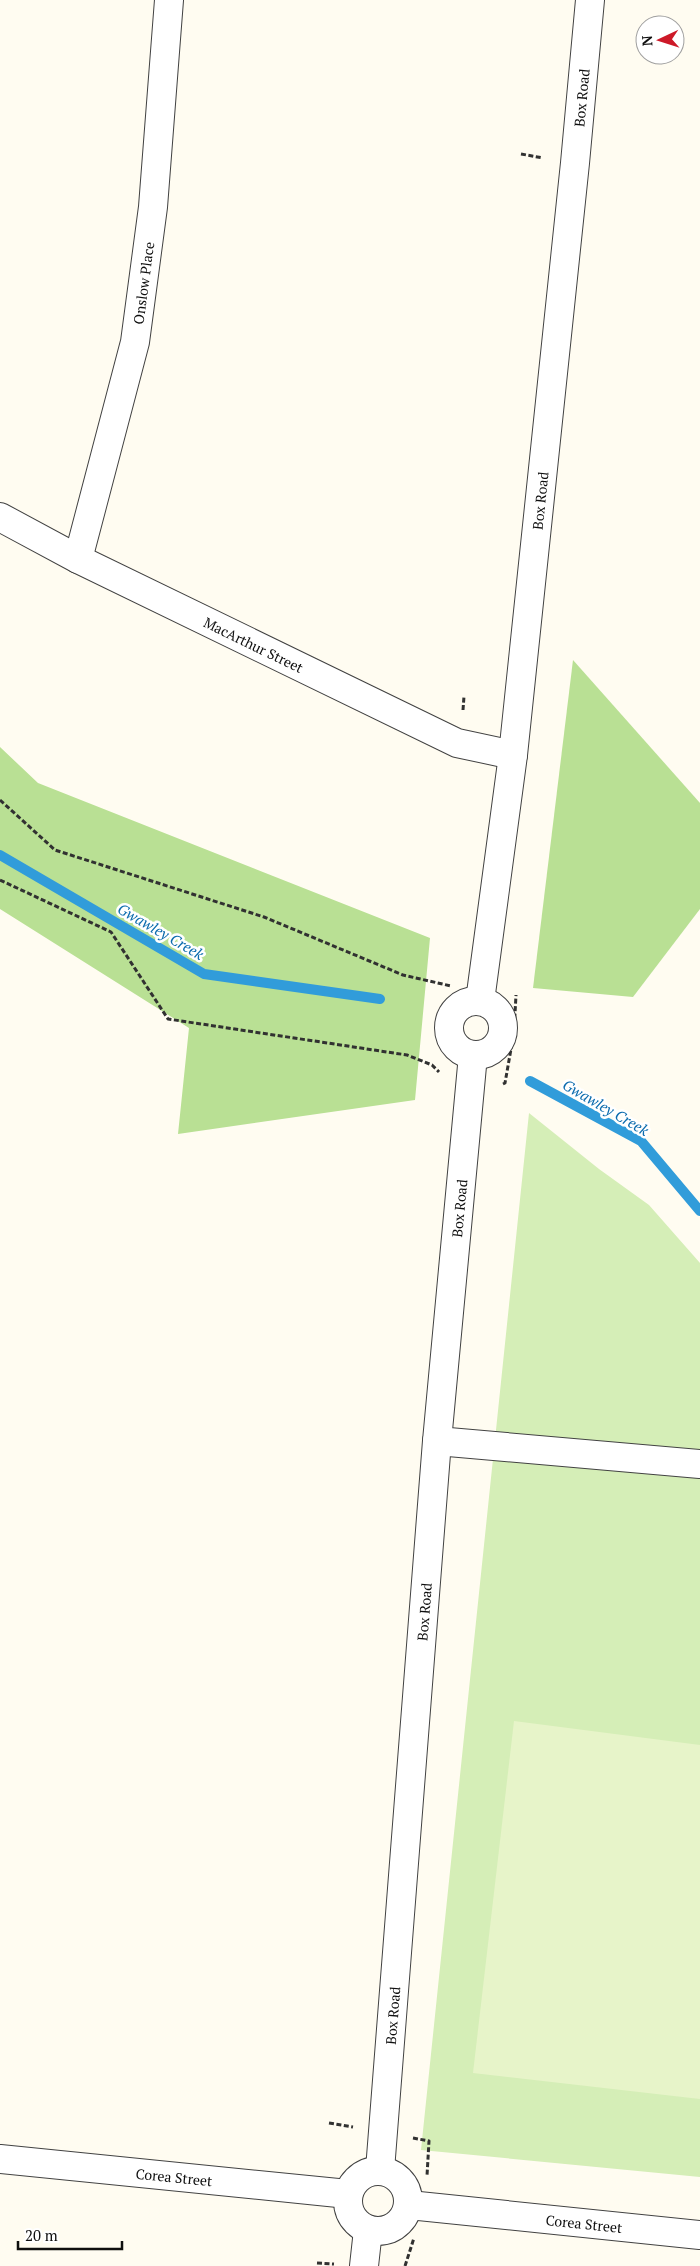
<svg xmlns="http://www.w3.org/2000/svg" width="700" height="2266" font-family="'PT Serif',serif">
	<style>
		.green { fill: #d5eeb7 }
		.forest { fill: #b9e094 }
		.pitch { fill: #e7f4c9 }
		.lines { fill: none; stroke-linecap: round; stroke-linejoin: round }
		.stream { stroke: #319cda; stroke-width: 10 }
		.minor-casing { stroke: #424242; stroke-width: 30 }
		.path { stroke: #313131; stroke-width: 3; stroke-dasharray: 5 2.5; stroke-linecap: butt }
		.minor { stroke: #fff; stroke-width: 28 }
		.labels { text-anchor: middle; dominant-baseline: central; stroke-width: 5; stroke-linejoin: round; paint-order: stroke }
		.street-label { font-size: 14px; fill: #0f0f0f; stroke: #fff }
		.water-label { font-size: 15px; font-style: italic; fill: #0c6cae; stroke: #fff }
	</style>
	<rect width="100%" height="100%" fill="#fffcf1"/>
	<polygon class="green" points="529,1113 599,1169 649,1205 700,1263 700,2177 421,2150"/>
	<g class="forest">
		<polygon points="573,660 700,803 700,909 633,997 533,988"/>
		<polygon points="0,747 38,783 430,938 415,1100 178,1134 189,1028 0,909"/>
	</g>
	<polygon class="pitch" points="514,1721 700,1745 700,2099 473,2073"/>
	<g class="lines">
		<g class="stream">
			<polyline points="0,855 204,974 380,999"/>
			<polyline points="530,1081 641,1141 700,1211"/>
		</g>
		<g class="minor-casing">
			<g id="minor">
				<path id="s1" d="M0,517L78,559L457,743L513,755"/>
				<path id="s2" d="M78,559L135,342L153,207L169,0"/>
				<path id="s3" d="M480,1001L513,755L575,163L590,0"/>
				<circle cx="476" cy="1028" r="27"/>
				<polyline points="437,1441 700,1464"/>
				<path id="s4" d="M0,2159L348,2194"/>
				<path id="s5" d="M380,2170L437,1441L473,1055"/>
				<circle cx="378" cy="2201" r="30"/>
				<path id="s6" d="M409,2205L700,2235"/>
				<polyline points="364,2266 368,2230"/>
			</g>
		</g>
		<g class="path">
			<polyline points="521,154 543,158"/>
			<polyline points="463,710 464,696"/>
			<polyline points="0,800 55,850 264,917 403,975 451,986"/>
			<polyline points="0,880 111,932 168,1019 407,1055 432,1065 439,1072"/>
			<polyline points="503,1084 505,1083 514,1032 516,995"/>
			<polyline points="329,2123 353,2127"/>
			<polyline points="413,2138 429,2141 427,2176"/>
			<polyline points="317,2263 334,2264"/>
			<polyline points="405,2266 414,2238"/>
		</g>
		<use href="#minor" class="minor"/>
	</g>
	<g class="labels">
		<g class="street-label">
			<text stroke="none"><textPath href="#s3" startOffset="909">Box Road</textPath></text>
			<text stroke="none"><textPath href="#s2" startOffset="284">Onslow Place</textPath></text>
			<text stroke="none"><textPath href="#s3" startOffset="504">Box Road</textPath></text>
			<text stroke="none"><textPath href="#s1" startOffset="284">MacArthur Street</textPath></text>
			<text stroke="none"><textPath href="#s5" startOffset="965">Box Road</textPath></text>
			<text stroke="none"><textPath href="#s5" startOffset="560">Box Road</textPath></text>
			<text stroke="none"><textPath href="#s5" startOffset="155">Box Road</textPath></text>
			<text stroke="none"><textPath href="#s4" startOffset="175">Corea Street</textPath></text>
			<text stroke="none"><textPath href="#s6" startOffset="176">Corea Street</textPath></text>
		</g>
		<g class="water-label">
			<text transform="translate(161 931) rotate(30)">Gwawley Creek</text>
			<text transform="translate(606 1107) rotate(30)">Gwawley Creek</text>
		</g>
	</g>
	<g transform="translate(660 40) rotate(266)"><circle r="24" fill="#ffffff" stroke="#9f9f9f"/>
	<path d="M0-4L9 19L0 12L-9 19Z" fill="#cd1928"/>
	<text y="-8" font-size="14" font-weight="bold" text-anchor="middle" fill="#0f0f0f">N</text>
	</g>
	<path d="M18 2241v8h104v-8" fill="none" stroke="#0f0f0f" stroke-width="2.5"/>
	<text x="25" y="2241" font-size="15" fill="#0f0f0f" stroke="#ffffff" stroke-width="4" paint-order="stroke">20 m</text>
</svg>
